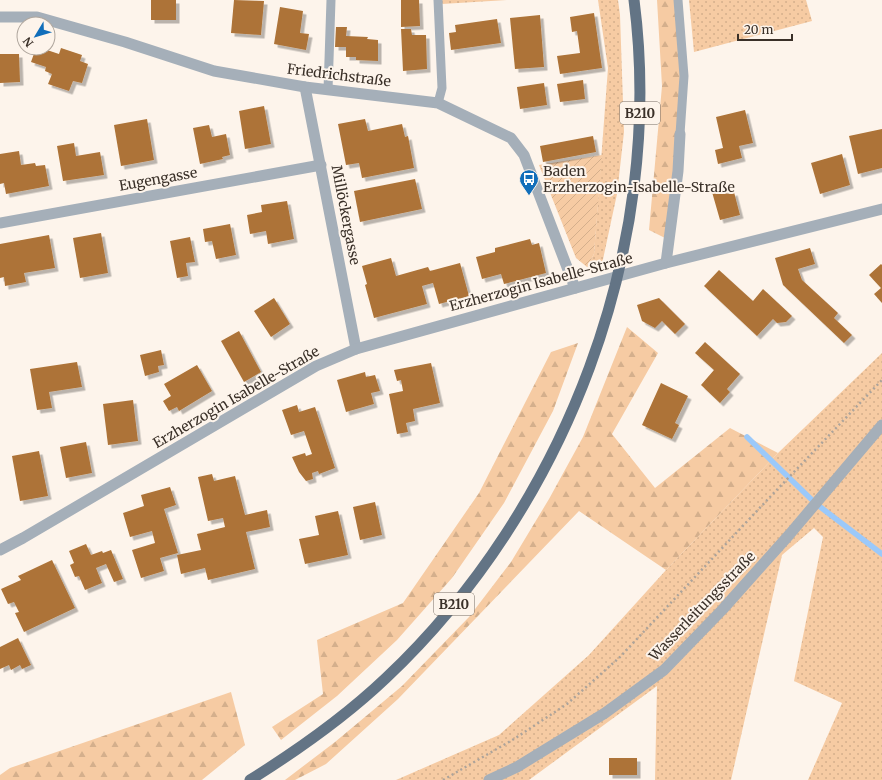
<svg xmlns="http://www.w3.org/2000/svg" width="882" height="780" font-family="Merriweather,serif">
	<style>
		.grass { fill: url(#grass-dots) }
		.forest { fill: url(#forest-firs) }
		.garden { fill: url(#garden-furrows) }
		.lines { fill: none; stroke-linecap: round; stroke-linejoin: round }
		.stream { stroke: #9bc9fa; stroke-width: 5.5 }
		.building { fill: #ad7337; filter: url(#shadow) }
		.path { stroke: #aca39a; stroke-width: 2.5; stroke-dasharray: 2 3; stroke-linecap: butt }
		.service { stroke: #a5afb9; stroke-width: 9 }
		.minor { stroke: #a5afb9; stroke-width: 11 }
		.primary { stroke: #637485; stroke-width: 11 }
		.labels { text-anchor: middle; dominant-baseline: central; stroke-width: 4; stroke-linejoin: round; paint-order: stroke }
		.shield { fill: #fdf4eb; stroke: #746b62; stroke-width: 1 }
		.shield-label { font-size: 13px; font-weight: bold; fill: #3a3028 }
		.street-label { font-size: 14px; fill: #3a3028; stroke: #fdf4eb }
		.poi-label { font-size: 14px; fill: #3a3028; stroke: #fdf4eb; text-anchor: start }
	</style>
	<defs>
		<pattern id="grass-dots" width="8" height="8" patternUnits="userSpaceOnUse"><rect width="8" height="8" fill="#f6cba3"/><path d="M2 2h.1M6 6h.1" fill="none" stroke="#d4af8c" stroke-width="1.8" stroke-linecap="round"/></pattern>
		<pattern id="forest-firs" width="22" height="20" patternUnits="userSpaceOnUse"><rect width="22" height="20" fill="#f6cba3"/><path d="M5 1l3.5 6h-7zM16 11l3.5 6h-7z" fill="#d4af8c"/></pattern>
		<pattern id="garden-furrows" width="10" height="10" patternUnits="userSpaceOnUse"><rect width="10" height="10" fill="#f6cba3"/><path d="M-1 1l2-2M0 10L10 0M9 11l2-2" fill="none" stroke="#d4af8c"/></pattern>
		<filter id="shadow"><feDropShadow dx="3.5" dy="3.5" stdDeviation="0" flood-color="#0004"/></filter>
	</defs>
	<rect width="100%" height="100%" fill="#fdf4eb"/>
	<g class="grass">
		<polygon points="441,0 507,0 442,4"/>
		<polygon points="598,0 618,0 620,15 624,132 617,194 602,264 587,267 594,254 608,68"/>
		<polygon points="689,0 806,0 812,21 694,52"/>
		<polygon points="882,353 882,780 808,780 842,703 794,681 823,537 814,528 782,555 731,780 655,780 657,686 529,780 396,780 499,735 589,655 666,570 778,453"/>
	</g>
	<g class="forest">
		<polygon points="657,0 676,0 682,76 676,173 665,238 649,230 662,86"/>
		<polygon points="627,327 658,353 612,434 655,488 730,428 778,453 666,570 579,511 398,699 326,764 295,780 285,780 335,742 402,686 469,617 511,562 549,499 583,437"/>
		<polygon points="578,343 553,411 504,503 452,578 397,640 337,696 281,740 272,727 323,694 317,640 403,603 479,493 551,352"/>
		<polygon points="231,692 245,745 202,780 0,780 0,775 10,768"/>
	</g>
	<polygon class="garden" points="602,155 594,254 587,267 576,258 539,165"/>
	<g class="lines">
		<g class="stream">
			<polyline points="747,437 811,499"/>
			<polyline points="819,506 882,554"/>
		</g>
	</g>
	<g class="building">
		<rect x="151" y="0" width="25" height="20"/>
		<polygon points="234,0 264,1 261,35 231,33"/>
		<polygon points="401,0 419,0 420,26 401,27"/>
		<polygon points="280,7 303,11 300,33 309,34 306,50 274,44"/>
		<polygon points="594,13 602,68 560,74 557,56 580,53 577,31 572,32 570,17"/>
		<polygon points="540,15 544,67 515,69 510,18"/>
		<polygon points="497,19 501,43 451,50 449,33 456,32 455,25"/>
		<polygon points="336,27 347,27 346,36 368,37 367,39 378,40 378,61 356,60 356,57 346,57 346,47 335,47"/>
		<polygon points="401,29 411,29 412,35 426,35 427,69 403,71"/>
		<polygon points="36,48 41,48 59,54 61,48 82,55 80,61 88,64 82,83 73,81 69,91 48,84 52,74 45,71 46,67 31,62"/>
		<polygon points="0,54 19,54 20,82 0,83"/>
		<polygon points="583,80 585,99 560,102 557,84"/>
		<polygon points="544,83 547,105 520,109 517,87"/>
		<polygon points="264,106 271,144 245,149 239,111"/>
		<polygon points="745,110 753,143 739,146 742,158 718,164 715,150 723,148 716,117"/>
		<polygon points="147,119 154,160 121,166 114,125"/>
		<polygon points="365,119 368,131 402,124 405,137 408,136 414,168 362,178 359,163 346,165 338,124"/>
		<polygon points="209,125 212,137 226,134 230,155 222,157 223,159 200,164 193,128"/>
		<polygon points="882,129 882,168 858,174 849,136"/>
		<polygon points="593,136 596,152 543,162 540,146"/>
		<polygon points="74,143 76,156 100,152 104,175 63,181 57,146"/>
		<polygon points="19,151 21,165 35,163 36,166 45,165 49,186 6,194 4,183 0,184 0,154"/>
		<polygon points="842,154 850,185 820,194 811,163"/>
		<polygon points="415,179 422,209 360,222 354,191"/>
		<polygon points="723,182 727,194 734,192 740,215 720,220 710,185"/>
		<polygon points="287,201 294,239 268,244 266,231 250,234 247,215 262,212 261,205"/>
		<polygon points="230,224 236,255 216,259 212,241 205,242 203,229"/>
		<polygon points="101,233 108,273 80,278 73,238"/>
		<polygon points="49,235 55,268 24,273 26,282 5,286 4,277 0,278 0,244"/>
		<polygon points="190,237 195,262 186,263 188,276 177,278 170,241"/>
		<polygon points="530,239 532,245 539,243 546,273 504,284 501,274 482,279 476,257 495,252 495,248"/>
		<polygon points="810,248 815,264 798,269 802,280 838,313 834,318 852,335 844,343 783,285 775,258"/>
		<polygon points="391,258 396,276 428,267 430,271 460,263 469,296 439,304 433,283 422,286 427,304 374,318 365,285 367,284 362,266"/>
		<polygon points="881,264 882,265 882,303 874,294 881,288 869,275"/>
		<polygon points="719,270 753,301 763,289 792,316 786,322 777,323 773,319 757,336 704,286"/>
		<polygon points="274,298 290,324 271,337 254,311"/>
		<polygon points="659,298 685,324 675,334 662,321 655,328 642,321 637,305"/>
		<polygon points="239,331 261,372 244,382 221,341"/>
		<polygon points="705,342 740,374 727,389 730,392 720,403 701,385 714,370 695,353"/>
		<polygon points="161,350 164,365 158,366 159,372 145,376 140,355"/>
		<polygon points="77,362 82,387 49,392 52,408 37,410 30,369"/>
		<polygon points="431,363 440,403 413,409 415,421 406,423 408,432 397,434 389,394 403,391 401,380 397,381 394,370"/>
		<polygon points="197,365 212,391 179,411 177,407 169,411 163,401 171,396 164,384"/>
		<polygon points="365,372 366,377 375,375 380,391 371,393 374,404 346,412 337,380"/>
		<polygon points="661,383 688,396 675,423 679,425 672,439 642,425"/>
		<polygon points="133,400 138,441 108,445 103,404"/>
		<polygon points="297,405 299,412 315,407 335,468 319,474 318,471 312,473 313,479 306,481 299,472 292,457 305,453 306,456 312,454 304,431 291,435 282,410"/>
		<polygon points="86,442 92,473 66,478 60,447"/>
		<polygon points="39,451 48,496 20,501 12,456"/>
		<polygon points="212,474 214,481 235,476 245,515 267,510 270,527 246,532 255,569 208,580 205,568 181,574 177,555 201,550 197,534 225,527 223,518 208,521 198,477"/>
		<polygon points="170,487 176,505 164,509 178,553 160,558 164,571 141,578 132,550 155,543 152,531 130,537 123,513 144,506 141,495"/>
		<polygon points="375,502 382,535 360,540 353,507"/>
		<polygon points="338,511 348,555 305,564 299,539 319,535 315,516"/>
		<polygon points="86,544 91,555 102,551 103,553 111,550 123,579 114,582 106,564 96,568 102,583 85,590 79,576 75,577 70,565 74,563 69,551"/>
		<polygon points="52,560 75,608 24,632 15,613 19,612 14,602 8,604 1,589 21,580 18,576"/>
		<polygon points="18,638 31,665 22,669 20,665 11,670 9,665 0,669 0,647"/>
		<rect x="609" y="758" width="28" height="17"/>
	</g>
	<g class="lines">
		<polyline class="path" points="443,780 514,739 567,704 620,657 770,497 882,380"/>
		<g class="service">
			<polyline points="678,0 684,76 680,134"/>
			<polyline points="328,90 331,0"/>
			<polyline points="438,103 442,88 438,0"/>
		</g>
		<g class="minor">
			<polyline points="0,17 37,17 125,42 214,71 305,87 438,103 511,138 524,155 575,288"/>
			<polyline points="305,87 356,349"/>
			<polyline points="0,223 321,165"/>
			<polyline points="666,263 678,171 680,134"/>
			<polyline points="0,550 23,538 316,366 356,349 666,263 882,209"/>
			<polyline points="489,780 517,767 605,713 664,670 723,609 789,535 882,425"/>
		</g>
		<path class="primary" d="M250,780C298,750 345,717 386,678C566,508 666,246 634,0"/>
	</g>
	<defs>
		<g id="bus-pin" transform="scale(1)"><path d="M0 17L-7.5 6A9.5 9.5 0 1 1 7.5 6Z" fill="#116eba" stroke="#fdf4eb"/><path d="M-5-6H5V4H4V6H2V4H-2V6H-4V4H-5ZM-3.5-4V0h7V-4ZM-3.5 1.2v1.5H-2V1.2ZM2 1.2v1.5H3.5V1.2Z" fill="#fff"/></g>
	</defs>
	<g fill-rule="evenodd">
		<use href="#bus-pin" x="529" y="179"/>
	</g>
	<g class="labels">
		<g class="shield">
			<rect x="620" y="102" width="40" height="22" rx="3"/>
			<rect x="434" y="593" width="40" height="22" rx="3"/>
		</g>
		<g class="shield-label">
			<text x="640" y="113">B210</text>
			<text x="454" y="604">B210</text>
		</g>
		<g class="street-label">
			<text transform="translate(339 75) rotate(7)">Friedrichstraße</text>
			<text transform="translate(158 179) rotate(-10)">Eugengasse</text>
			<text transform="translate(346 215) rotate(79)">Millöckergasse</text>
			<text transform="translate(541 282) rotate(-15)">Erzherzogin Isabelle-Straße</text>
			<text transform="translate(236 397) rotate(-30)">Erzherzogin Isabelle-Straße</text>
			<text transform="translate(702 606) rotate(-46)">Wasserleitungsstraße</text>
		</g>
		<g class="poi-label">
			<text x="543" y="171">Baden<tspan x="543" dy="16">Erzherzogin-Isabelle-Straße</tspan></text>
		</g>
	</g>
	<g transform="translate(36 36) rotate(232)"><circle r="19" fill="#fdf4eb" stroke="#afa69d"/>
	<path d="M0-3L7 15L0 10L-7 15Z" fill="#116eba"/>
	<text y="-6" font-size="11" font-weight="bold" text-anchor="middle" fill="#3a3028">N</text>
	</g>
	<path d="M738 34v6h54v-6" fill="none" stroke="#3a3028" stroke-width="2"/>
	<text x="744" y="34" font-size="12" fill="#3a3028" stroke="#fdf4eb" stroke-width="3" paint-order="stroke">20 m</text>
</svg>
